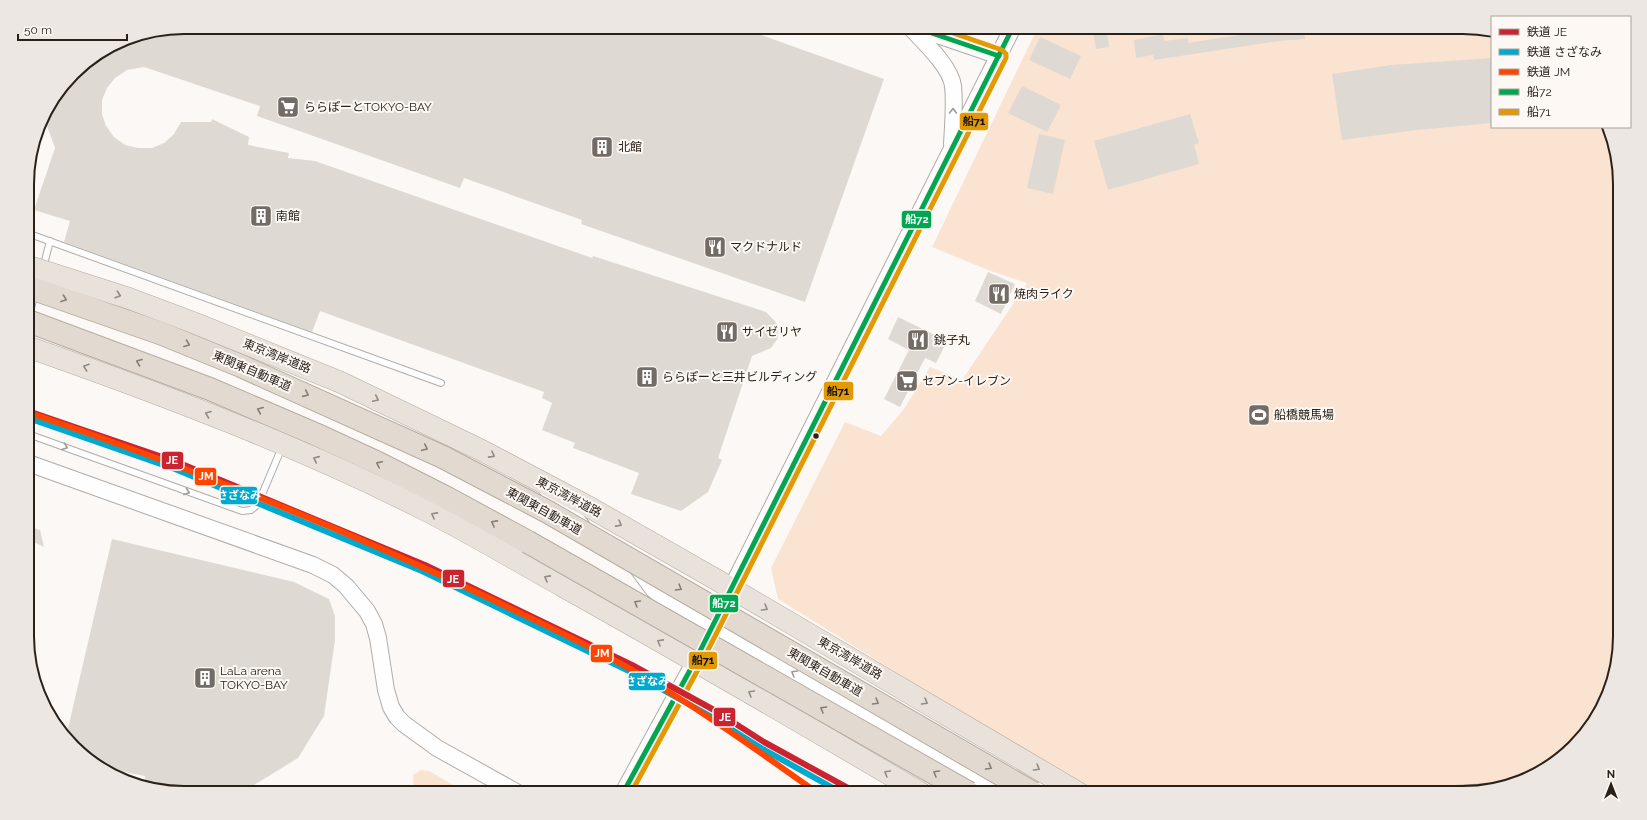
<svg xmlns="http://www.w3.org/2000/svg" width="1647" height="820" font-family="Raleway,'Noto Sans JP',sans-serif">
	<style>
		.park { fill: #fae4d1 }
		.building { fill: #dfd9d3 }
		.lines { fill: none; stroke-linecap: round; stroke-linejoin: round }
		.service-casing { stroke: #b0aba6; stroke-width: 8 }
		.tertiary-casing { stroke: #b0aba6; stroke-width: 18 }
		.trunk-casing { stroke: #b6aca1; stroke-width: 22 }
		.motorway-casing { stroke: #b6aca1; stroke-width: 24 }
		.service { stroke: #fefefe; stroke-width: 6 }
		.tertiary { stroke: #fefefe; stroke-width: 16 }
		.trunk { stroke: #e8e2da; stroke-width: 21 }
		.motorway { stroke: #e2dad1; stroke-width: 22 }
		.trunk-bridge-casing { stroke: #b6aca1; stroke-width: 22; stroke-linecap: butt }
		.motorway-bridge-casing { stroke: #b6aca1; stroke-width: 24; stroke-linecap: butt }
		.trunk-bridge { stroke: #e8e2da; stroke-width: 21 }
		.motorway-bridge { stroke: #e2dad1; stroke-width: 22 }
		.bus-1-casing { stroke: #fdf8f4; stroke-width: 8 }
		.bus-2-casing { stroke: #fdf8f4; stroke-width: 8 }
		.bus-1 { stroke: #00a651; stroke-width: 5 }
		.bus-2 { stroke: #e29902; stroke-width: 5 }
		.rail-1-casing { stroke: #fdf8f4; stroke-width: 9 }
		.rail-2-casing { stroke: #fdf8f4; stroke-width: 9 }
		.rail-3-casing { stroke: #fdf8f4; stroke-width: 9 }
		.rail-1 { stroke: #c9242f; stroke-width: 6 }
		.rail-2 { stroke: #00a9ce; stroke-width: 6 }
		.rail-3 { stroke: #ff4500; stroke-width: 6 }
		.oneway { stroke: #9f9b97 }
		.oneway2 { stroke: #928b83 }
		.oneway3 { stroke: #867e75 }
		.bus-dot { fill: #2a2119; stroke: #fdf8f4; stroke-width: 1.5 }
		.labels { text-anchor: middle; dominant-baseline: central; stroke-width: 4; stroke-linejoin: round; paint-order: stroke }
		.poi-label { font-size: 12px; fill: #2a2119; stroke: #fdf8f4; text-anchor: start }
		.street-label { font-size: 12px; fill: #2a2119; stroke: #fdf8f4 }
		.rim { fill: none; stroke: #2a2119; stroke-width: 2 }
		.line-badge { stroke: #fdf8f4; stroke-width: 1.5 }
		.badge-label { font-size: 11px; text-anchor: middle; font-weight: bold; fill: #fff }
		.pale-badge-label { font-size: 11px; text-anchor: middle; font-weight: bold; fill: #111 }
	</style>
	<rect width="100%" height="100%" fill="#fbf8f6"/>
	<g class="park">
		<polygon points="1038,27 1463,27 1492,34 1492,127 1609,127 1619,164 1620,636 1604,705 1581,739 1550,766 1513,785 1473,793 1096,793 1015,746 778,599 771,568 845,422 881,436 904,409 930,367 962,380 1027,283 988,270 932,247"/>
		<polygon points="421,770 429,771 467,793 414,793 413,775"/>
	</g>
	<g class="building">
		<polygon points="184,27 739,27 884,79 805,302 581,224 582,220 464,178 460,188 257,116 260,106 144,67 127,70 115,78 107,88 102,100 102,114 106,126 114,137 125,145 138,148 152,148 164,143 174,134 181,122 211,122 212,119 249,137 248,145 289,153 288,158 315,161 592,258 593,256 766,312 774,320 778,326 778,338 771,348 752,356 718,458 722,460 708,492 681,511 631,494 639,473 573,448 575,443 542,430 552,403 542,398 544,392 320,311 312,332 64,242 70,221 34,210 55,148 43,115 80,66 124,39"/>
		<polygon points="1092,27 1106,27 1109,47 1096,49"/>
		<polygon points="1277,27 1303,27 1305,39 1279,41 1154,60 1153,55 1136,58 1134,40 1163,34 1164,41 1188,38 1188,43 1277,29"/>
		<polygon points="1040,37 1081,56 1070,79 1029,60"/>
		<polygon points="1492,58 1492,123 1417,130 1342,140 1332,74 1391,65"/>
		<polygon points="1022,86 1061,105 1047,132 1008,113"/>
		<polygon points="1190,114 1199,143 1194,145 1199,164 1108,190 1094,141"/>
		<polygon points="1039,134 1065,140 1053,194 1027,188"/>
		<polygon points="988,272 1015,284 1001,314 975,301"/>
		<polygon points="898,317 947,341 936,363 925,358 900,407 884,399 909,350 888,339"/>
		<polygon points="28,526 40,530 44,547 28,539"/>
		<polygon points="112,539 294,582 329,599 335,616 335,640 324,716 298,758 241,793 193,793 145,783 145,776 104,768 66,737"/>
	</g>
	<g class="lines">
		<g class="service-casing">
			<g id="service">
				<polyline points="27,233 441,383"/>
				<polyline points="43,268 50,241"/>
				<polyline points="28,318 35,294"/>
				<polyline points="28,434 242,511 251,510 258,504 282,447"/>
				<polyline points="1197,793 1418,791 1508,786"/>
			</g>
		</g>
		<g class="tertiary-casing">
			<g id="tertiary">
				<path d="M910,27C923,41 951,67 953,86C955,105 953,125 952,144"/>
				<polyline points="914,27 999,56"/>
				<polyline points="28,463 313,565 333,575 346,586 367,611 374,624 378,638 386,690 391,707 397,717 404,724 437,748 518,793"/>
				<polyline points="546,488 581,525"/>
				<polyline points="636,566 653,589 659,594 997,793"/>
				<polyline points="623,793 695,661 1013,27"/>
			</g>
		</g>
		<g class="trunk-casing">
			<g id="trunk">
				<path d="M28,347C162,394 296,445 423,509C471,533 517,561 564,587C684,654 802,723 921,793"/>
				<polyline points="340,382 481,450 589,507 731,588 1079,793"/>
			</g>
		</g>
		<g class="motorway-casing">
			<polyline id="motorway" points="28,321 210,389 315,434 378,463 447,498 528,542"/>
		</g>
		<use href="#service" class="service"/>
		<use href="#tertiary" class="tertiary"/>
		<use href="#trunk" class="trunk"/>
		<use href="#motorway" class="motorway"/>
		<g class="trunk-bridge-casing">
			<polyline id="trunk-bridge" points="28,266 128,298 197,324 340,382"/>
		</g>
		<g class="motorway-bridge-casing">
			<g id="motorway-bridge">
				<polyline points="28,287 160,333 241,366 443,457 548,512 1033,793"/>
				<polyline points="528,542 969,793"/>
			</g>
		</g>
		<use href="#trunk-bridge" class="trunk-bridge"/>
		<use href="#motorway-bridge" class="motorway-bridge"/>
		<g class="bus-1-casing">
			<g id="bus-1">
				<polyline points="914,27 999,56"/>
				<polyline points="623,793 695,661 1013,27"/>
			</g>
		</g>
		<g class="bus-2-casing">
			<polyline id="bus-2" points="631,793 701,664 1006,58 1006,54 1002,50 936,27"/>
		</g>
		<use href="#bus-1" class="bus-1"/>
		<use href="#bus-2" class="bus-2"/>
		<g class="rail-1-casing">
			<polyline id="rail-1" points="28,411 177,462 425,565 632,665 714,710 764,742 857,793"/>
		</g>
		<g class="rail-2-casing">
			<polyline id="rail-2" points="28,418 175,469 422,571 629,671 710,716 761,748 842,793"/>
		</g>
		<g class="rail-3-casing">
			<path id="rail-3" d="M30,413C188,467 341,527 491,599C536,621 583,642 627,667C691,703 750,745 809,787"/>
		</g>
		<use href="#rail-1" class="rail-1"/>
		<use href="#rail-2" class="rail-2"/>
		<use href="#rail-3" class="rail-3"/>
	</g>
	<defs><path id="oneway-chevron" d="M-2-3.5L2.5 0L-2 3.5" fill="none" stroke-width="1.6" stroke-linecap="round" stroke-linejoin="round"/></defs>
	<g class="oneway">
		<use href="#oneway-chevron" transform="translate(953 111) rotate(-89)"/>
		<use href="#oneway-chevron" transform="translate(65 447) rotate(20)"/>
		<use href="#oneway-chevron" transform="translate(187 492) rotate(20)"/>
		<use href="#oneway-chevron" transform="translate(794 673) rotate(-149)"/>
	</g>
	<g class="oneway2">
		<use href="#oneway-chevron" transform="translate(118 295) rotate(18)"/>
		<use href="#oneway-chevron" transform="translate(86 367) rotate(-161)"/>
		<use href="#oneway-chevron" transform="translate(376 399) rotate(25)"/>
		<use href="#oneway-chevron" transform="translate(208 414) rotate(-159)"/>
		<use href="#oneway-chevron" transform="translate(492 455) rotate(28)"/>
		<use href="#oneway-chevron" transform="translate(316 459) rotate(-156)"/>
		<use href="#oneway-chevron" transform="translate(434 515) rotate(-151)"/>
		<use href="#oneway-chevron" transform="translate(619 524) rotate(29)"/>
		<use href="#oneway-chevron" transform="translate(547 578) rotate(-151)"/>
		<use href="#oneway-chevron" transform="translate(765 608) rotate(30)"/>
		<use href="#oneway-chevron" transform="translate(660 642) rotate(-151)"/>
		<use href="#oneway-chevron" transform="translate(751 693) rotate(-150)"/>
		<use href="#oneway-chevron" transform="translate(925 702) rotate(30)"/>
		<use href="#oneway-chevron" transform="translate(1037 768) rotate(30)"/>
		<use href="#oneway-chevron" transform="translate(887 773) rotate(-150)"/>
	</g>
	<g class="oneway3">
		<use href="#oneway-chevron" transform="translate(64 299) rotate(20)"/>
		<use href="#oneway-chevron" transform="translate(187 344) rotate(22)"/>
		<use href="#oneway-chevron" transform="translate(139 362) rotate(-159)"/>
		<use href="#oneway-chevron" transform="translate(306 394) rotate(24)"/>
		<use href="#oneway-chevron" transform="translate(260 410) rotate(-157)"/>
		<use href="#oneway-chevron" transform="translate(425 448) rotate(25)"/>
		<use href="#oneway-chevron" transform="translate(379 464) rotate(-154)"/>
		<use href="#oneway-chevron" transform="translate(494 523) rotate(-152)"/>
		<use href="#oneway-chevron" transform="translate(679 588) rotate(30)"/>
		<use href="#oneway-chevron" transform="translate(637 603) rotate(-150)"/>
		<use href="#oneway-chevron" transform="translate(876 702) rotate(30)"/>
		<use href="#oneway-chevron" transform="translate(823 709) rotate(-150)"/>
		<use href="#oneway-chevron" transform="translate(989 767) rotate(30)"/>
		<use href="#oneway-chevron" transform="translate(936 773) rotate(-150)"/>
	</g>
	<defs>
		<g id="supermarket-square" transform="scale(1.15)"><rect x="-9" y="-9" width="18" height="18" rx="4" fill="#736c66" stroke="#fdf8f4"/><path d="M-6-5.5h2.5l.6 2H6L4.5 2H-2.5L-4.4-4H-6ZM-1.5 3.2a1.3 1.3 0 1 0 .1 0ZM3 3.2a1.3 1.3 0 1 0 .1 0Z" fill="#fff"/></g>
		<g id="building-square" transform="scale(1.15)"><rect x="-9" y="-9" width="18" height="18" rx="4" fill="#736c66" stroke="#fdf8f4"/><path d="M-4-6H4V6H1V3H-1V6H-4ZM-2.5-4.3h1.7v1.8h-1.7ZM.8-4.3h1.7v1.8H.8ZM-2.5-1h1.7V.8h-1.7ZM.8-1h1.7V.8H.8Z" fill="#fff"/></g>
		<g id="restaurant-square" transform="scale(1.15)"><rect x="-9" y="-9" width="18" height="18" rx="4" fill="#736c66" stroke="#fdf8f4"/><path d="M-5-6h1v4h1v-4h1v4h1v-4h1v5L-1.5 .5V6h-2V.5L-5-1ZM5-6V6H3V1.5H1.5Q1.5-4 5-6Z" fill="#fff"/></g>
		<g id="stadium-square" transform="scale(1.15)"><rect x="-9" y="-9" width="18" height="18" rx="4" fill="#736c66" stroke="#fdf8f4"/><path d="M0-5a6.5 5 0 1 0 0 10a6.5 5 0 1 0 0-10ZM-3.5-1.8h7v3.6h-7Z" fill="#fff"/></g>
	</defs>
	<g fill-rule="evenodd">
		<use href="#supermarket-square" x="288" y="107"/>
		<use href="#building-square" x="602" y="147"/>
		<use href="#building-square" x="261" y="216"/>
		<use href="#restaurant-square" x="715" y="247"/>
		<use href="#restaurant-square" x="999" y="294"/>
		<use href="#restaurant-square" x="727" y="332"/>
		<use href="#restaurant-square" x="918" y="340"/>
		<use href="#building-square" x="647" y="377"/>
		<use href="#supermarket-square" x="907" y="381"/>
		<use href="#stadium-square" x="1259" y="415"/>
		<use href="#building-square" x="205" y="678"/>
	</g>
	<circle class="bus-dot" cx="816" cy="436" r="3.5"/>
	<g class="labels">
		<g class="poi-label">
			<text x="304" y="107">ららぽーとTOKYO-BAY</text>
			<text x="618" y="147">北館</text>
			<text x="276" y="216">南館</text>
			<text x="730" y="247">マクドナルド</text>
			<text x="1014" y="294">焼肉ライク</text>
			<text x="742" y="332">サイゼリヤ</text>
			<text x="934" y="340">銚子丸</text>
			<text x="662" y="377">ららぽーと三井ビルディング</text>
			<text x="922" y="381">セブン-イレブン</text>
			<text x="1274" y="415">船橋競馬場</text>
			<text x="220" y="671">LaLa arena<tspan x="220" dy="14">TOKYO-BAY</tspan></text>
		</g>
		<g class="street-label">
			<text transform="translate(277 356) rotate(22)">東京湾岸道路</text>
			<text transform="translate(252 371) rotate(23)">東関東自動車道</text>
			<text transform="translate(569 497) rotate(28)">東京湾岸道路</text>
			<text transform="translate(544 511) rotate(29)">東関東自動車道</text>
			<text transform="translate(850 658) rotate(30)">東京湾岸道路</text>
			<text transform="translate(825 672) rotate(30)">東関東自動車道</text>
		</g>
	</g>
	<path d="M0 0H1647V820H0ZM184 34H1463A150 150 0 0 1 1613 184V636A150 150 0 0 1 1463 786H184A150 150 0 0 1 34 636V184A150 150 0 0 1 184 34Z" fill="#ece7e2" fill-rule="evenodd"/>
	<path class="rim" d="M184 34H1463A150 150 0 0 1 1613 184V636A150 150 0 0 1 1463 786H184A150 150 0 0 1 34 636V184A150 150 0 0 1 184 34Z"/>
	<g class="line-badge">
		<rect x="959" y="112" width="30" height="19" rx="4" fill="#e29902"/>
		<rect x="901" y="210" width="31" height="19" rx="4" fill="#00a651"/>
		<rect x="823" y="381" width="31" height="20" rx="4" fill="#e29902"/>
		<rect x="161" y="451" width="23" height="19" rx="4" fill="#c9242f"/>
		<rect x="194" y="467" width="23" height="19" rx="4" fill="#ff4500"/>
		<rect x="220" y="486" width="38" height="19" rx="4" fill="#00a9ce"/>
		<rect x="442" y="569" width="23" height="19" rx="4" fill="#c9242f"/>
		<rect x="709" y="594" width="30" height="19" rx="4" fill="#00a651"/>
		<rect x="590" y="644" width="23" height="19" rx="4" fill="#ff4500"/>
		<rect x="688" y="651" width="30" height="19" rx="4" fill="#e29902"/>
		<rect x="628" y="672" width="38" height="19" rx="4" fill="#00a9ce"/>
		<rect x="713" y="707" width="23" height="20" rx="4" fill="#c9242f"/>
	</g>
	<g class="badge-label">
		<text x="917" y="223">船72</text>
		<text x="172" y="464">JE</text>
		<text x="206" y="480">JM</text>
		<text x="239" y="499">さざなみ</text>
		<text x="453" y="583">JE</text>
		<text x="724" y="607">船72</text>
		<text x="602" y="657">JM</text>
		<text x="647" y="685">さざなみ</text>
		<text x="725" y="721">JE</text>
	</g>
	<g class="pale-badge-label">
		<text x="974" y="125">船71</text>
		<text x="838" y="395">船71</text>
		<text x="703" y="664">船71</text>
	</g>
	<rect x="1491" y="16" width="140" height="112" fill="#fdf8f4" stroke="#a9a29c"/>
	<rect x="1499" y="29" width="20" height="6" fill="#c9242f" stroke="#a9a29c"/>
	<text x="1527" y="36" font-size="12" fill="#2a2119">鉄道 JE</text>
	<rect x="1499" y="49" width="20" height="6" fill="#00a9ce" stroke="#a9a29c"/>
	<text x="1527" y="56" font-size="12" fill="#2a2119">鉄道 さざなみ</text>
	<rect x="1499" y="69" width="20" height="6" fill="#ff4500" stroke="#a9a29c"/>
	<text x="1527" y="76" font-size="12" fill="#2a2119">鉄道 JM</text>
	<rect x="1499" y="89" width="20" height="6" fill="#00a651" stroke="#a9a29c"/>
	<text x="1527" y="96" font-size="12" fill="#2a2119">船72</text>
	<rect x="1499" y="109" width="20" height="6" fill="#e29902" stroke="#a9a29c"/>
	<text x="1527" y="116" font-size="12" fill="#2a2119">船71</text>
	<g transform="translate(1611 784)" stroke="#fdf8f4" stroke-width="3" paint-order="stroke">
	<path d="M0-3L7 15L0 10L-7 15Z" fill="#2a2119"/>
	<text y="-6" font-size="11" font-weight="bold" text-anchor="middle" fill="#2a2119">N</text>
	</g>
	<path d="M18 34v6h109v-6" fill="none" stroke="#2a2119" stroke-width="2"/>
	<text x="24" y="34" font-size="12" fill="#2a2119" stroke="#fdf8f4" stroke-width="3" paint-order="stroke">50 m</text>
</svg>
